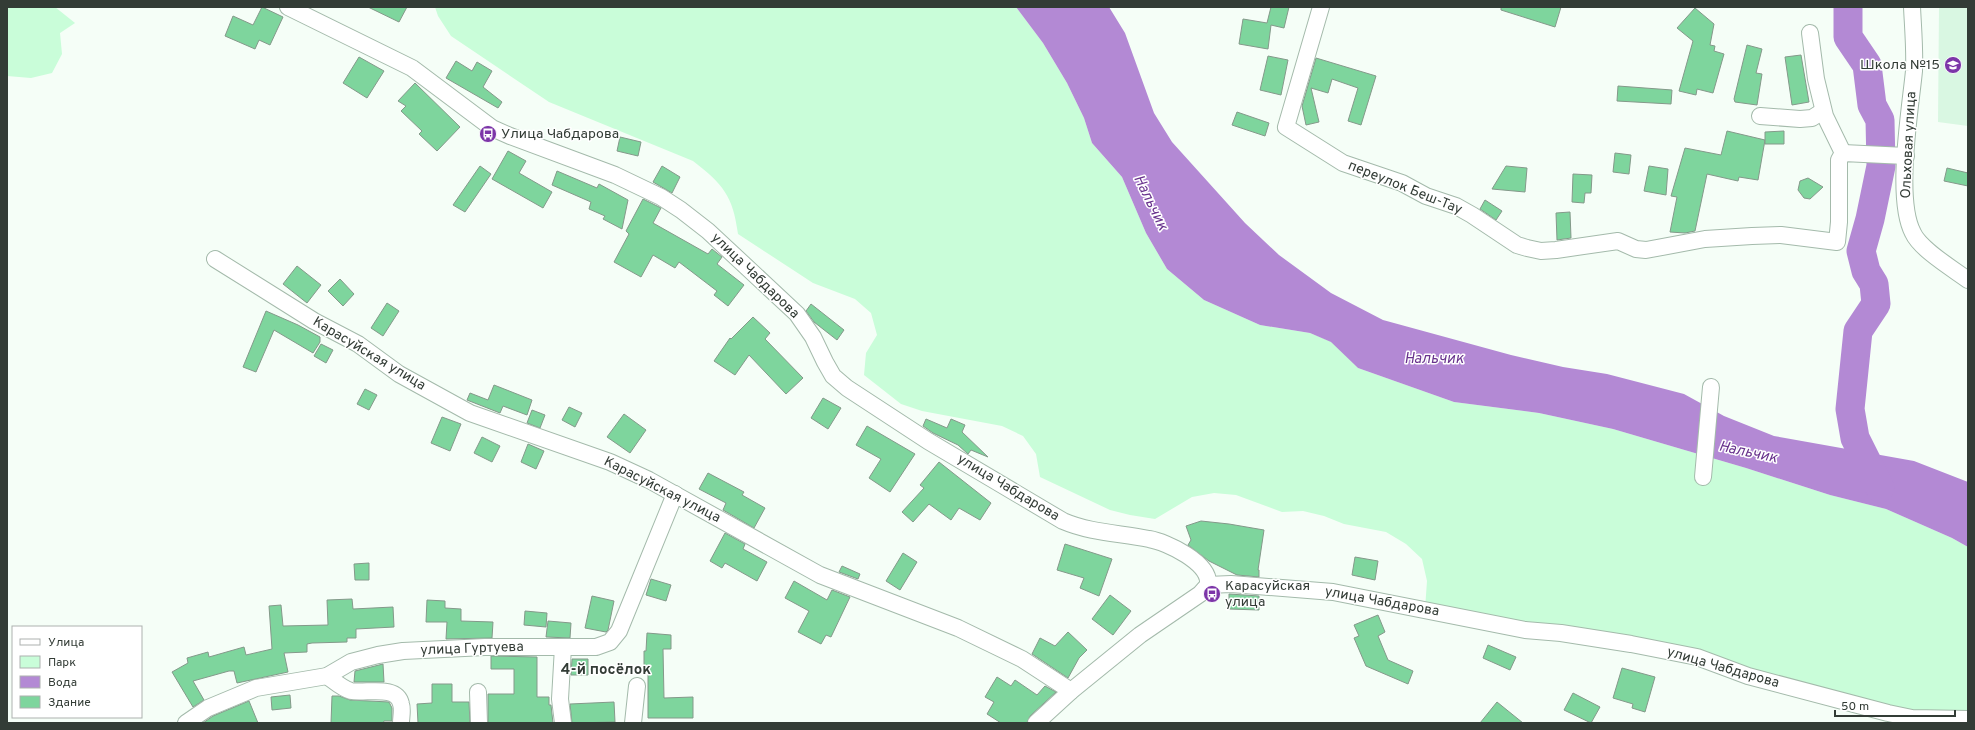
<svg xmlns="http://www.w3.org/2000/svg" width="1975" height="730" font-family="Overpass,sans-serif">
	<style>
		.built { fill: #d9f7e2 }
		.green { fill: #c9fdd9 }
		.water { fill: #b389d4 }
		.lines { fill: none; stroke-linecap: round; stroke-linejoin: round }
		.river { stroke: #b389d4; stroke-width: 29 }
		.building { fill: #7ed59d; stroke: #84998a }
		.minor-casing { stroke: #a4baab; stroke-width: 18 }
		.minor { stroke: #fff; stroke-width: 16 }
		.labels { text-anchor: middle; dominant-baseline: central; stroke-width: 3; stroke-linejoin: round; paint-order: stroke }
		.poi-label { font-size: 14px; fill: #333c36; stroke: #fff; text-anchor: start }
		.street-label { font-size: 14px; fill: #333c36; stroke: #fff }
		.water-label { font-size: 15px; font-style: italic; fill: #69338d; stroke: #fff }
		.neighbourhood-label { font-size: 15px; font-weight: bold; fill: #333c36; stroke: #fff }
	</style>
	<rect width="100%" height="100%" fill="#f5fef7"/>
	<polygon class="built" points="1939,7 1968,7 1968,126 1938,122"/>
	<g class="green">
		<polygon points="7,7 55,7 75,23 60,33 62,54 52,73 31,78 7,76"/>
		<path d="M435,7H1016L1043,43L1067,83L1084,118L1092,143L1122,177L1146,233L1167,269L1204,300L1260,325L1310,333L1332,342L1358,368L1454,402L1539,413L1613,429L1746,468L1830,495L1886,509L1952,538L1968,547V719H1932L1748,676L1425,609L1427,581L1422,559L1406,544L1386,532L1344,524L1324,516L1303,511L1282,512L1236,495L1214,493L1192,497L1155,519L1130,515L1110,510L1040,477L1036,454L1023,436L1002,426L922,411L901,404L864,375L866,353L877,335L871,313L855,299L813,283L738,234C733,196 723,184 693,161L549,102L451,36L438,16Z"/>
	</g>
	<polygon class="water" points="1016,7 1109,7 1125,33 1154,113 1172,142 1245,223 1279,255 1331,293 1383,320 1511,355 1563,367 1607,374 1684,394 1724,416 1774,436 1914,461 1968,482 1968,547 1952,538 1886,509 1830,495 1746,468 1613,429 1539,413 1454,402 1358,368 1331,342 1310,333 1260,325 1204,300 1167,269 1146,233 1122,177 1092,143 1084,118 1067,83 1043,43"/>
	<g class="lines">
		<polyline class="river" points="1848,7 1848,37 1867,65 1872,105 1880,120 1881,166 1870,219 1861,251 1866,271 1874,284 1876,304 1858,331 1850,409 1855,438 1880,488"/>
	</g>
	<g class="building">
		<polygon points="262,7 283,17 270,45 259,40 255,49 225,36 233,16 253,25"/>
		<polygon points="368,7 407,7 399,22"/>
		<polygon points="1271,7 1289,7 1284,28 1271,25 1268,49 1239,44 1243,19 1267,23"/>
		<polygon points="1501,7 1561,7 1555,27 1501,10"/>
		<polygon points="1695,8 1714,24 1710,45 1715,46 1714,51 1724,54 1713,93 1697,89 1696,95 1679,91 1693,41 1677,28"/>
		<polygon points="1747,45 1762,49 1756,73 1762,74 1757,105 1735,102 1734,99"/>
		<polygon points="1801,55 1809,102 1792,105 1785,57"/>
		<polygon points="1268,56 1288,60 1281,95 1260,90"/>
		<polygon points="359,57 384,71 367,98 343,83"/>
		<polygon points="1316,58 1376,76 1361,125 1348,121 1358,88 1332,79 1328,93 1311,88 1319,122 1306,125 1302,106"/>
		<polygon points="456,61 472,71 477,62 492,71 483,87 502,102 498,108 446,78"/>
		<polygon points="415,83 460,127 437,151 419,134 422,131 401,111 406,106 398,101"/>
		<polygon points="1618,86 1672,90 1671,104 1617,101"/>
		<polygon points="1237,112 1269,123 1265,136 1232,125"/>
		<polygon points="1727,131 1765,140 1758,180 1739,177 1738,181 1707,174 1695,231 1685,233 1670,232 1677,197 1671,196 1685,148 1721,155"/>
		<polygon points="1784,131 1784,144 1765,144 1765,132"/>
		<polygon points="620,137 641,142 638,156 617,151"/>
		<polygon points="508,151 526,161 519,173 552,192 543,208 492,179"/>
		<polygon points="1615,153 1631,155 1629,174 1613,172"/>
		<polygon points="480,166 491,174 465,212 453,205"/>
		<polygon points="662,166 680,177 672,193 653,182"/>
		<polygon points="1506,166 1527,168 1525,192 1492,189"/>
		<polygon points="1649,166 1668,169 1666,195 1644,191"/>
		<polygon points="1947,168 1968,173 1968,186 1944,181"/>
		<polygon points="557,171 597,188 599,184 628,200 622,229 603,219 605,216 589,209 591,202 552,185"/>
		<polygon points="1573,174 1592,175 1591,193 1585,193 1584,203 1572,202"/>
		<polygon points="1808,178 1823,187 1810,199 1804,198 1798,190 1800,181"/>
		<polygon points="643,199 661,208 653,223 708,254 712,249 722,257 717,264 744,285 728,306 714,295 717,291 679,262 675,268 653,255 641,277 614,262 629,234 626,231"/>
		<polygon points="1485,200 1502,211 1496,220 1480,209"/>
		<polygon points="1570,212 1571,238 1557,240 1556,213"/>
		<polygon points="297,266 321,285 307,303 283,284"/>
		<polygon points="340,279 354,294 343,306 328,291"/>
		<polygon points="387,303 399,311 383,336 371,328"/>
		<polygon points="811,304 844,330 837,340 814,322 806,311"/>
		<polygon points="266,311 298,325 320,337 320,342 313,353 274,330 256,372 243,367"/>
		<polygon points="753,317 770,333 765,339 803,378 786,394 749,355 735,375 714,361 730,338 731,339"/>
		<polygon points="321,344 333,350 326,363 314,356"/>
		<polygon points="494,385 532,400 527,415 503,406 500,413 467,400 470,393 488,400"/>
		<polygon points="365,389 377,395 369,410 357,404"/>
		<polygon points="823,398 841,408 828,429 811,418"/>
		<polygon points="569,407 582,413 575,427 562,420"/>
		<polygon points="532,410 545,415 540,428 527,423"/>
		<polygon points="624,414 646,430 630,453 607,437"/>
		<polygon points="442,417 461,424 450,451 431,443"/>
		<polygon points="926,419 947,428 951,419 965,425 962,432 988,457 971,450 968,454 958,445 933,433 923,426"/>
		<polygon points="867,426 915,454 890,492 869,478 881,459 856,445"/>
		<polygon points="482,437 500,446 492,462 474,453"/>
		<polygon points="528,444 544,451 536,469 521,462"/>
		<polygon points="939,462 991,503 980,520 959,508 951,520 929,504 913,522 902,512 924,488 920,485"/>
		<polygon points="708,473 744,492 742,495 765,508 754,528 723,510 726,503 699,489"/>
		<polygon points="1201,521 1229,524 1264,530 1258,570 1259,570 1259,577 1237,575 1209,561 1188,545 1191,540 1186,526"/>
		<polygon points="725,533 745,544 743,549 767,562 757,581 725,563 722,568 710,561"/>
		<polygon points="1065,544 1112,559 1099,596 1080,588 1084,578 1057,570"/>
		<polygon points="903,553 917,562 900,590 886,581"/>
		<polygon points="1355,557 1378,561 1375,580 1352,575"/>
		<polygon points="369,563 369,580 355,580 354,564"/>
		<polygon points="842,566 860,574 858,579 839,572"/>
		<polygon points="651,579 671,585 666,601 646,595"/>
		<polygon points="794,581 827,600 832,590 850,597 831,637 826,635 821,644 798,632 809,611 785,598"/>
		<polygon points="1229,594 1259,596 1259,610 1229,609"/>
		<polygon points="1110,595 1131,611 1113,635 1092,619"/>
		<polygon points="592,596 614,601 608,630 606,632 585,628"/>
		<polygon points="352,599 353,609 393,607 394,627 356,629 356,638 347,638 347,642 312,643 307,644 307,652 284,653 288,672 237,683 234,671 229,671 193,681 204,700 193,707 172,672 188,663 187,658 208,652 209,657 244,647 246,655 272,649 269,606 281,605 283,626 328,625 327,600"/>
		<polygon points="427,600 445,601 445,608 461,609 461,621 493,622 492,638 446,639 447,622 426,622"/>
		<polygon points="525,611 547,613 546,627 524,625"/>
		<polygon points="1378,615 1385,632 1378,636 1388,660 1413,671 1408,684 1366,666 1354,638 1359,636 1354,625"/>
		<polygon points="548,621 571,623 570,638 546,637"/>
		<polygon points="1068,632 1087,650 1079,658 1068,678 1032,654 1040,638 1055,646"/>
		<polygon points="647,633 671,635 671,649 663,649 664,698 693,697 693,718 648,718 648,667 644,667 644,651 646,651"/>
		<polygon points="1488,645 1516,657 1510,670 1483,658"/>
		<polygon points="491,656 537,657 537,697 549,697 549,705 551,705 553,723 488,723 488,694 514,694 514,669 491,669"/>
		<polygon points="572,659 588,659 588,675 571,675"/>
		<polygon points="383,664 384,682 354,682 355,671"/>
		<polygon points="1622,668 1655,677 1645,712 1632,708 1633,704 1613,698"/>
		<polygon points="997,677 1011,686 1015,680 1037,695 1045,686 1056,692 1030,716 1027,723 1001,723 987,714 994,702 985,697"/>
		<polygon points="432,684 452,684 452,702 469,702 470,723 418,723 417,704 432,703"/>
		<polygon points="1573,693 1600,707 1591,723 1564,710"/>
		<polygon points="290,695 291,708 272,710 271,697"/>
		<polygon points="332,696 339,696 350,700 389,702 392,708 392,721 384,721 383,723 331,723"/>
		<polygon points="249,701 258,723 203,723 213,716"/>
		<polygon points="614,702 615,722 572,723 570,704"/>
		<polygon points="1497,702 1523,723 1480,723"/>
	</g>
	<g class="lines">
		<g class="minor-casing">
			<g id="minor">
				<path d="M288,7L412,68L492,128L510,136L615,175L661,197L681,210L708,231L797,314L813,337L825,362L833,376L847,388L928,441L1063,521C1091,533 1120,533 1149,539C1167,542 1211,563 1208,585"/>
				<polyline points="1321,7 1286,127 1343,163 1402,183 1426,196 1456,206 1472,215 1517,245 1527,248 1541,251 1556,250 1618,241 1636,249 1646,250 1705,239 1752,236 1781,235 1837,242 1839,222 1839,160 1843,153 1906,156"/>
				<path d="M1912,7C1913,28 1915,50 1914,71C1910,111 1895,199 1913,233C1920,249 1953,269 1968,280"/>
				<polyline points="1810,33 1816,79 1825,116 1843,153"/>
				<polyline points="1760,116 1800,119 1812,118 1823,111"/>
				<polyline points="215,259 314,321 358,344 399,374 470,413 610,462 649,480 820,575 958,628 1022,659 1071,691"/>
				<polyline points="1703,477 1711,387"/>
				<polyline points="1208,585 1231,584 1333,592 1525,630 1561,633 1631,644 1697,657 1748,676 1888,713 1912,718 1968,719"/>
				<polyline points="563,647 560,699 563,723"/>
				<path d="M327,676C334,681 343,689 351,691C365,694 397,684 401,704C403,710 401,717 401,723"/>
				<polyline points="478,692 479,723"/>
				<polyline points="186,723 208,708 256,688 327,676 351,662 378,655 403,651 485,647 596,647 610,642 619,631 675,494"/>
				<polyline points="633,723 637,686"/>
				<polyline points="1036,723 1071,691 1140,635 1200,594 1208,585"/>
			</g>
		</g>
		<use href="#minor" class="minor"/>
	</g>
	<defs>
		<g id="school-disc" transform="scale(0.9)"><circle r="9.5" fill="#7c35a8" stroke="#fff"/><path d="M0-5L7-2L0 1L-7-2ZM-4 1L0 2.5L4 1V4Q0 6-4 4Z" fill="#fff"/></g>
		<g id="bus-disc" transform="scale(0.9)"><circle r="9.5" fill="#7c35a8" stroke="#fff"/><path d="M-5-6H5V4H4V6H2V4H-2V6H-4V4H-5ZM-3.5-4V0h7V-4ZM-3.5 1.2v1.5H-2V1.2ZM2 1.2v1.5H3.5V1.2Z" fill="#fff"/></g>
	</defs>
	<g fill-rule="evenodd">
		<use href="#school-disc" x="1953" y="65"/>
		<use href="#bus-disc" x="488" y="134"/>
		<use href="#bus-disc" x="1212" y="594"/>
	</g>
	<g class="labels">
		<g class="poi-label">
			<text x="1940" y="65" text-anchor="end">Школа №15</text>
			<text x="501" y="134">Улица Чабдарова</text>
			<text x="1225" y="586">Карасуйская<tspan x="1225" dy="16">улица</tspan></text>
		</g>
		<g class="street-label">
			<text transform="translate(1909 145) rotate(-87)">Ольховая улица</text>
			<text transform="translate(1405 188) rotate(22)">переулок Беш-Тау</text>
			<text transform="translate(755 276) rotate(44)">улица Чабдарова</text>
			<text transform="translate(369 354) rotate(31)">Карасуйская улица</text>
			<text transform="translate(1008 488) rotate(31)">улица Чабдарова</text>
			<text transform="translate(662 490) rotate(27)">Карасуйская улица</text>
			<text transform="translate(1382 602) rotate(10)">улица Чабдарова</text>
			<text transform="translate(472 649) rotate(-2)">улица Гуртуева</text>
			<text transform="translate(1723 668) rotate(16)">улица Чабдарова</text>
		</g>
		<g class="water-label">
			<text transform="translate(1150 203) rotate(64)">Нальчик</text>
			<text x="1434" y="359">Нальчик</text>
			<text transform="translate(1748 453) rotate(12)">Нальчик</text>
		</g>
		<g class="neighbourhood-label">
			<text x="606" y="670">4-й посёлок</text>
		</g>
	</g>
	<rect width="1975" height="730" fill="none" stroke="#333c36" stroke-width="16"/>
	<rect x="12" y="626" width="130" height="92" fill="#ffffff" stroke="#adb1af"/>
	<rect x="20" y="639" width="20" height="6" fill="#ffffff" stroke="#adb1af"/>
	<text x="48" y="646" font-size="12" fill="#333c36">Улица</text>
	<rect x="20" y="656" width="20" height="12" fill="#c9fdd9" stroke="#adb1af"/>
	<text x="48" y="666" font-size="12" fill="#333c36">Парк</text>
	<rect x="20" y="676" width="20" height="12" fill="#b389d4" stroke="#adb1af"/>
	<text x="48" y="686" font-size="12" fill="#333c36">Вода</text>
	<rect x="20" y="696" width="20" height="12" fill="#7ed59d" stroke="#adb1af"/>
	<text x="48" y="706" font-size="12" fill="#333c36">Здание</text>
	<path d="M1835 710v6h120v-6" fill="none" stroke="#333c36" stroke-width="2"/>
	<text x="1841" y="710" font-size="12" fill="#333c36" stroke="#ffffff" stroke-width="3" paint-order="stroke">50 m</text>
</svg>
